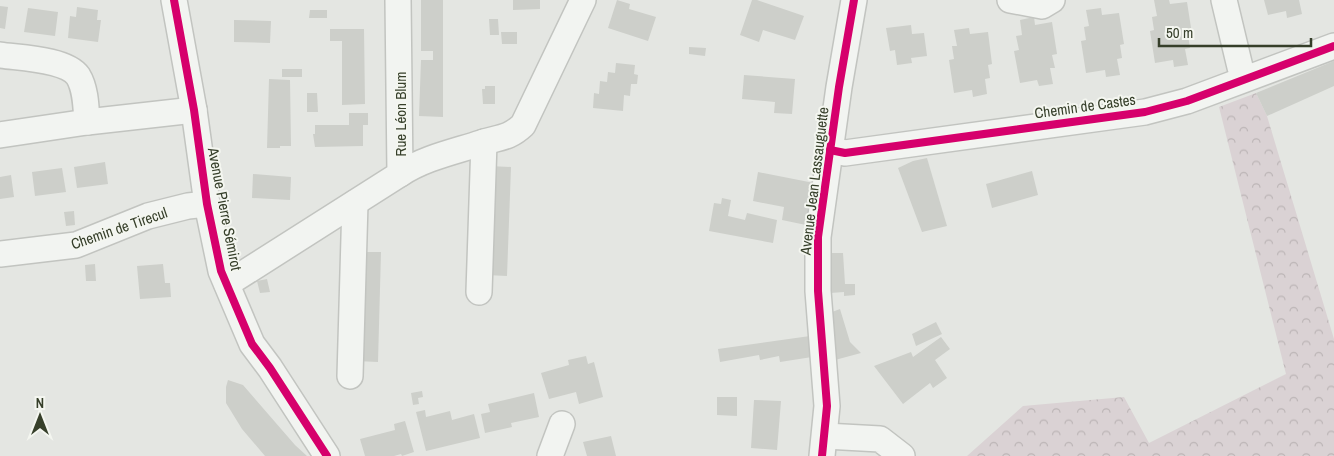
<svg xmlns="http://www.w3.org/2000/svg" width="1334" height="456" font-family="'Archivo Narrow',sans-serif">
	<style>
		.forest { fill: url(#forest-crowns) }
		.building { fill: #cdcfca }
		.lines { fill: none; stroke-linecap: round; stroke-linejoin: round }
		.minor-casing { stroke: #c2c4c0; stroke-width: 28 }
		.minor { stroke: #f2f4f1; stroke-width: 25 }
		.cycleway-casing { stroke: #f4f6f0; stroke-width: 11 }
		.cycleway { stroke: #d6006c; stroke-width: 8 }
		.labels { text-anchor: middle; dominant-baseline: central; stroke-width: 4; stroke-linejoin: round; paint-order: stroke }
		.street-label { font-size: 15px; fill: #363f2a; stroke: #f4f6f0 }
	</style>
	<defs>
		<pattern id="forest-crowns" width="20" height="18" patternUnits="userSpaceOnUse" patternTransform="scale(1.25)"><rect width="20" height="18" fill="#dad2d4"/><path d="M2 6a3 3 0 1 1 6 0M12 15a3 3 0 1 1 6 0" fill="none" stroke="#bcb5b6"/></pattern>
	</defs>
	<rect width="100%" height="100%" fill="#e4e6e2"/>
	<polygon class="forest" points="1256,93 1267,116 1334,339 1334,456 967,456 1023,406 1124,397 1149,443 1286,374 1219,107"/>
	<g class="building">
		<polygon points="421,0 443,0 443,117 419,116 421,60 433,60 433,51 421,51"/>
		<polygon points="513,0 540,0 540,9 513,10"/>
		<polygon points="617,0 630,4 629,9 656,17 648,41 608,28"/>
		<polygon points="752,0 757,0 804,16 795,40 763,30 759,42 740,35"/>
		<polygon points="1154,0 1169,0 1170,4 1187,2 1192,34 1188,35 1190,48 1185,49 1188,65 1174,67 1173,60 1155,63 1150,31 1154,30 1152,17 1157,16"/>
		<polygon points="1264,0 1299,0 1302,14 1287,18 1286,11 1268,15"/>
		<polygon points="0,6 8,7 5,29 0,28"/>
		<polygon points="77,7 98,10 97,20 101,20 98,42 68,38 70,16 76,17"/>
		<polygon points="28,8 58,12 55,36 24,32"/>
		<polygon points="1101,8 1102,15 1119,13 1124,44 1120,45 1122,58 1117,59 1120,75 1106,77 1105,70 1086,73 1081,41 1086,40 1084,27 1089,26 1086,10"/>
		<polygon points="310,10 327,10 327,18 309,18"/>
		<polygon points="1034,17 1035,25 1052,22 1057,54 1052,55 1055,68 1050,68 1053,84 1039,86 1037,80 1020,83 1014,51 1019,50 1016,36 1022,35 1020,20"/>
		<polygon points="489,19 498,19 499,35 490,35"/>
		<polygon points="234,20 271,21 270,43 234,42"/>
		<polygon points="911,25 912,34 924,33 927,56 911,58 912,63 897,65 895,50 890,51 886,28"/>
		<polygon points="969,28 970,34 988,32 992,64 988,65 990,78 985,79 987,94 973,97 972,90 954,93 949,60 954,59 952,46 957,46 954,30"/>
		<polygon points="330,29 364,29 365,104 342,105 342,41 330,41"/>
		<polygon points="501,32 517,32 517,44 502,44"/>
		<polygon points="689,47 706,48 705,56 689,54"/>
		<polygon points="1334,61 1334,86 1267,116 1256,93"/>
		<polygon points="616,63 635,65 634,74 638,75 637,84 631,84 630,96 624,95 623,111 593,108 594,93 599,94 600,81 607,82 608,72 615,73"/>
		<rect x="282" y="69" width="20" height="8"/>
		<polygon points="744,75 795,79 792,114 774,113 775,102 742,99"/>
		<polygon points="269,79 290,80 291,146 280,146 280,148 267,148"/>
		<polygon points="485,86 495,86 495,104 483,104 482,89 485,89"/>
		<polygon points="307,93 317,93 318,112 307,112"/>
		<polygon points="349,113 368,113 368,125 363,125 363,146 315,147 313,134 315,134 315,125 349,125"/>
		<polygon points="927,158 947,226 922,232 898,168 913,161"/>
		<polygon points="105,162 108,184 77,188 74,167"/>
		<polygon points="489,166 511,167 507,276 486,275"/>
		<polygon points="62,168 66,192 35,196 32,172"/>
		<polygon points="1032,171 1038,195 992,208 986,184"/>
		<polygon points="758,172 814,183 806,225 782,220 784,207 753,201"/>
		<polygon points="253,174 291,177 290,200 252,198"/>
		<polygon points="11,175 14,197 0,199 0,177"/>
		<polygon points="722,198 731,200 728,216 745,220 747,213 777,220 773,243 709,231 714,203 721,204"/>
		<polygon points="74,211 75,225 66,226 64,212"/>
		<polygon points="358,252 381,252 378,362 356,361"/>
		<polygon points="827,253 843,253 845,284 855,284 855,295 844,296 844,292 830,293"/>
		<polygon points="95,264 96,281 86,281 85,265"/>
		<polygon points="163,264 165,283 170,283 171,297 140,299 137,266"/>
		<polygon points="267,279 270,292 260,293 257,281"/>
		<polygon points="840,309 850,342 861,353 835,360 832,312"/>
		<polygon points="936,322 942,334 916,346 912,334"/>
		<polygon points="810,336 812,357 780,362 779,356 760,360 759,355 720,362 718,349"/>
		<polygon points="941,337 950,349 935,360 947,378 933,388 930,383 903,404 874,366 911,352 913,357"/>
		<polygon points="586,356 588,364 594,362 603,397 579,404 576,392 549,399 541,373 569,365 568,360"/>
		<polygon points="228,380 243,385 295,445 307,456 265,456 242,429 226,403 226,387"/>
		<polygon points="422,391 423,397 418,398 419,404 413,405 411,393"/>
		<polygon points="534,393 539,417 511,423 512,427 485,433 481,414 490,412 488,404"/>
		<polygon points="717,397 737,397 737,416 717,415"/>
		<polygon points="754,400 781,401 777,450 751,448"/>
		<polygon points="425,410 426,417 450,411 452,420 474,414 480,438 426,451 416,412"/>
		<polygon points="405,421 414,452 402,456 401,454 394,456 365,456 360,439 395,430 394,424"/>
		<polygon points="611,436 616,456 587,456 583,442"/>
	</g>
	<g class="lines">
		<g class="minor-casing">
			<g id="minor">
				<polyline points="174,0 194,110 207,204 221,271 252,344 270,368 327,456"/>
				<polyline points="1010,0 1042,6 1052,0"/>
				<polyline points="1224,0 1240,67 1244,79"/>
				<path d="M0,55C20,58 66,59 78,76C86,89 86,108 87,122"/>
				<polyline points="0,135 87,122 194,110"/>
				<polyline points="830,150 845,153 1145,112 1187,101 1334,46"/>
				<path d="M400,174C424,158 453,152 481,143C499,137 508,139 523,125L583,0"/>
				<polyline points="0,254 76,245 148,216 188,206 207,204"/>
				<polyline points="227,284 400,174 398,0"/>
				<polyline points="479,292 484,142"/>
				<polyline points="350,376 355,203"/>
				<polyline points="825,436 880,439 902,456"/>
				<polyline points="550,456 562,424"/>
				<polyline points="822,456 827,406 818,291 818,237 839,87 854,0"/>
			</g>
		</g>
		<use href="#minor" class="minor"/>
		<g class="cycleway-casing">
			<g id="cycleway">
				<polyline points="174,0 194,110 207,204 221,271 252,344 270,368 327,456"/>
				<polyline points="830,150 845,153 1145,112 1187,101 1334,46"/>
				<polyline points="822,456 827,406 818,291 818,237 839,87 854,0"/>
			</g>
		</g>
		<use href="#cycleway" class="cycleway"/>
	</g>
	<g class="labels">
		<g class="street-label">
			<text transform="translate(1085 106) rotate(-8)">Chemin de Castes</text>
			<text transform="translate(400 114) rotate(-90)">Rue Léon Blum</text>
			<text transform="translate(814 181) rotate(-83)">Avenue Jean Lassauguette</text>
			<text transform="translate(225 209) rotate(79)">Avenue Pierre Sémirot</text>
			<text transform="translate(119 228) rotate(-19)">Chemin de Tirecul</text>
		</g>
	</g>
	<g transform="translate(40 416)" stroke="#f4f6f0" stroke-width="4" paint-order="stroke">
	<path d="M0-4L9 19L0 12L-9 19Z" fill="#363f2a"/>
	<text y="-8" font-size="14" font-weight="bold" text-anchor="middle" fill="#363f2a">N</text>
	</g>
	<path d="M1159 38v8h152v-8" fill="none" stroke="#363f2a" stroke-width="2.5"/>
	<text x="1166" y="38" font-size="15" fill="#363f2a" stroke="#f4f6f0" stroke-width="4" paint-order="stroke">50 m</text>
</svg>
